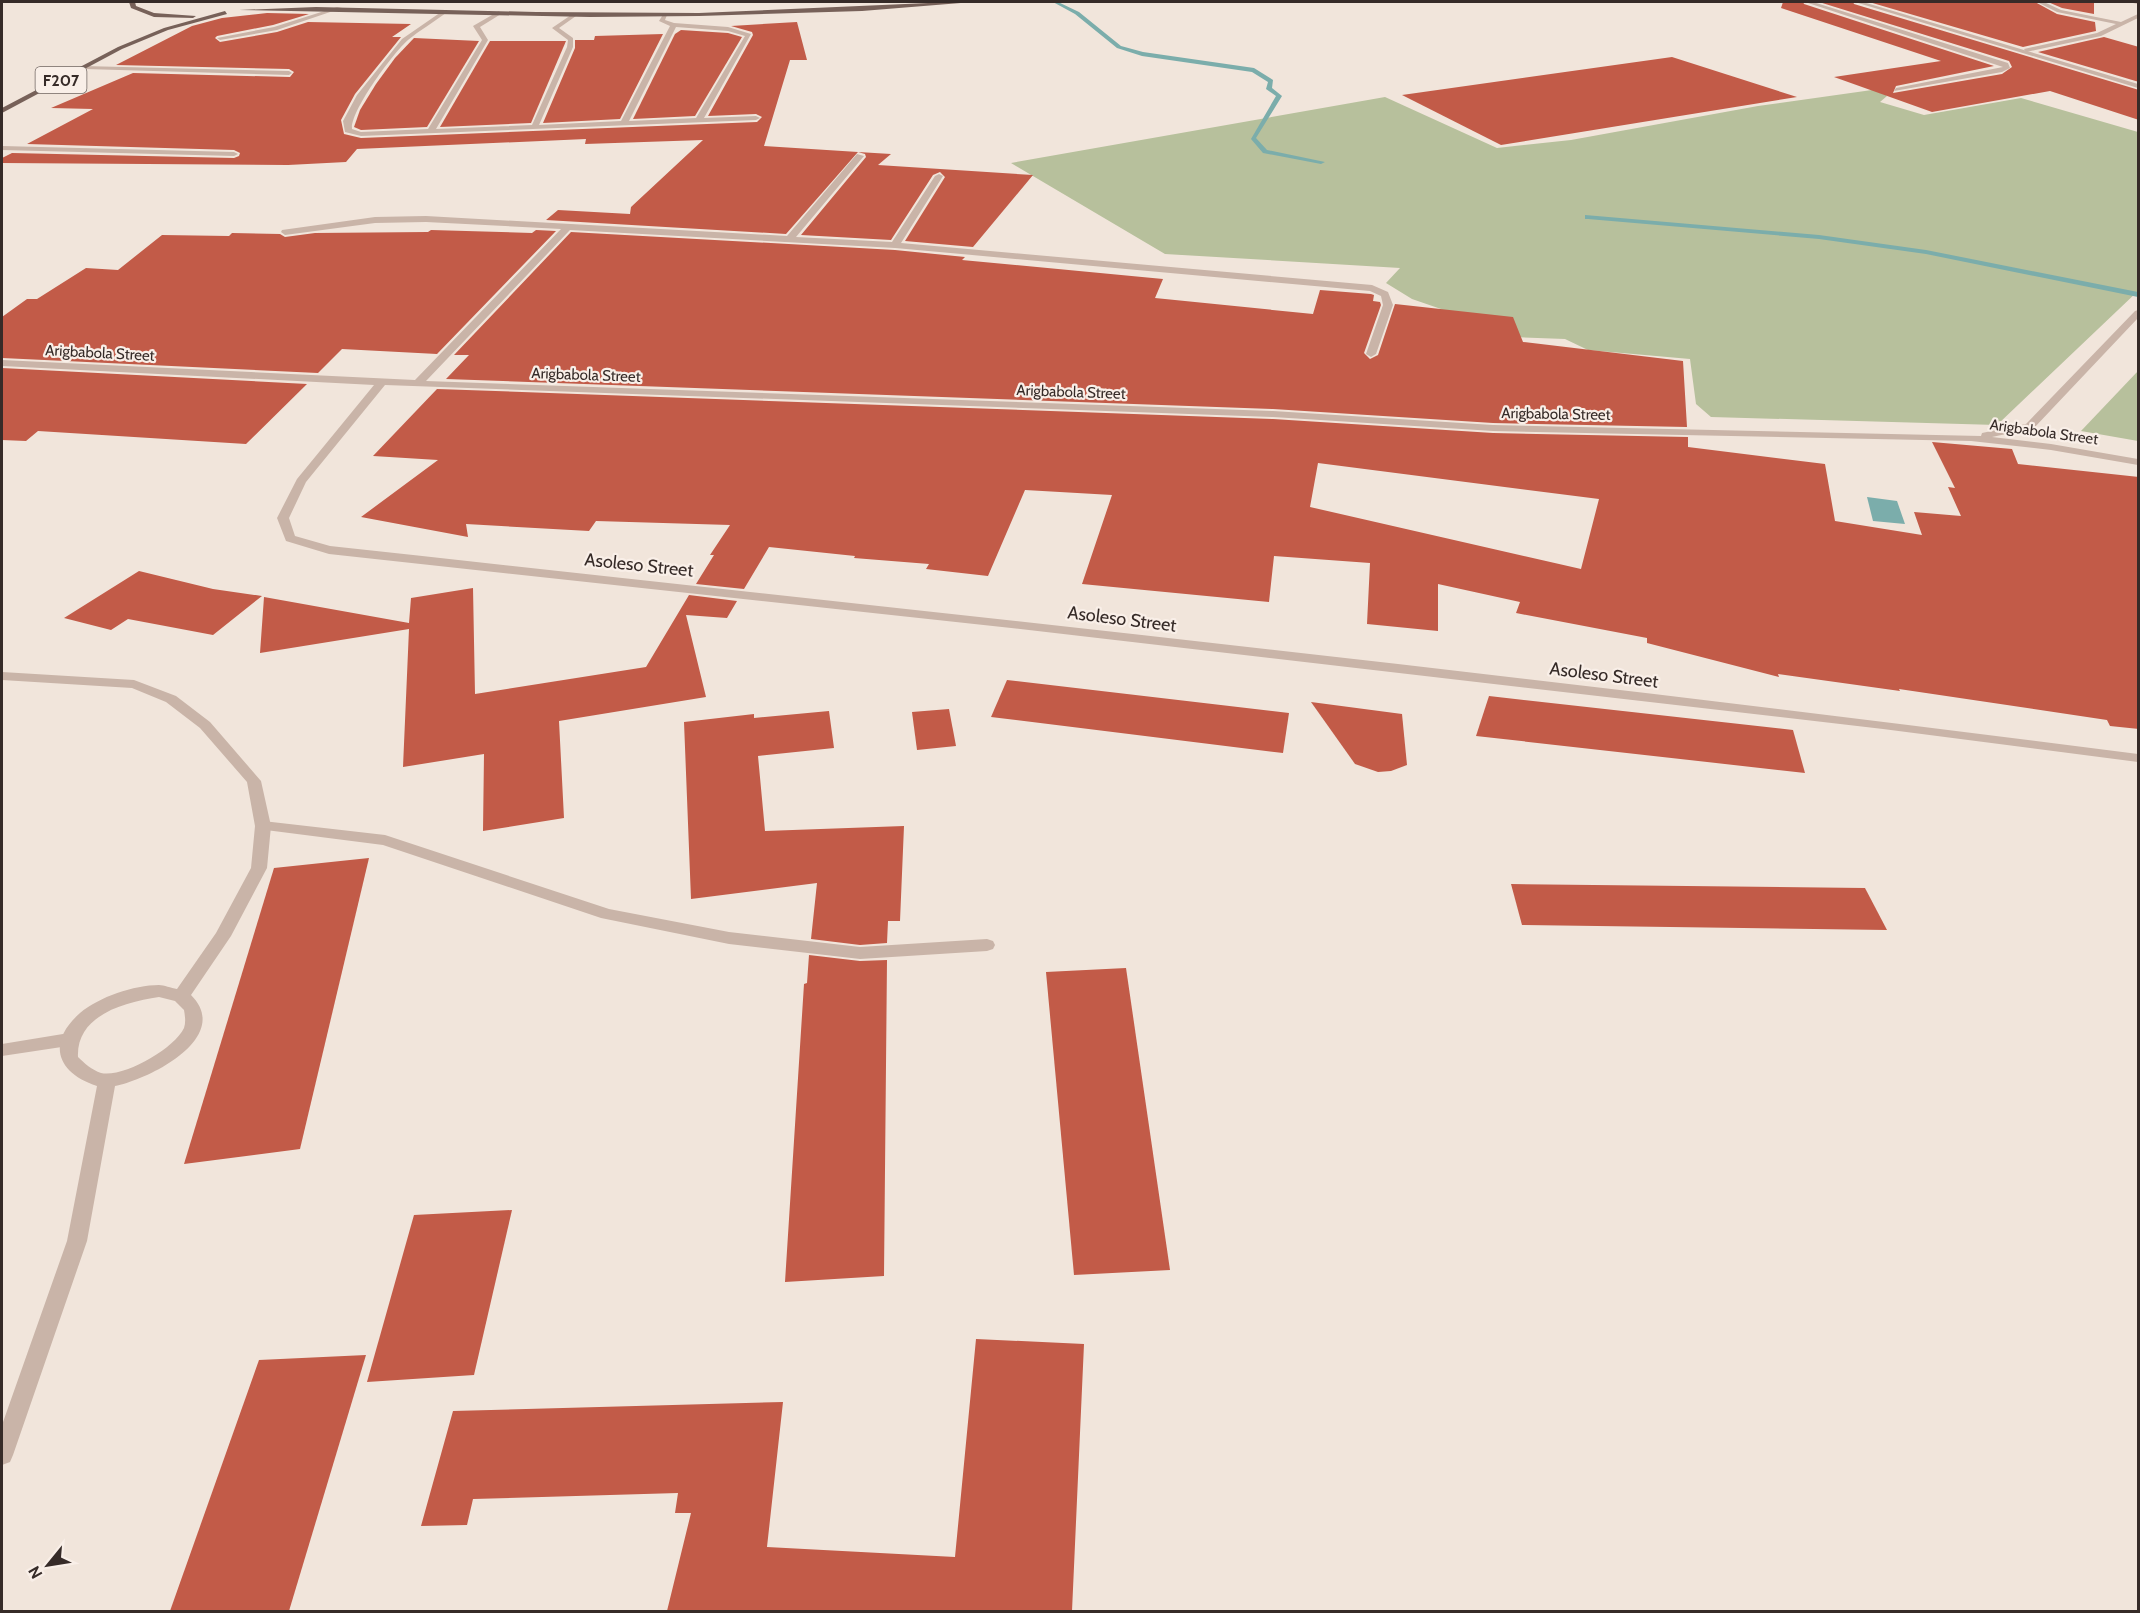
<svg xmlns="http://www.w3.org/2000/svg" width="2140" height="1613" font-family="Cabin,sans-serif">
	<style>
		.green { fill: #b7c09c }
		.water { fill: #7badab }
		.lines { fill: none; stroke-linecap: round; stroke-linejoin: round }
		.stream { fill: #7badab; fill-rule: evenodd }
		.building { fill: #c25b48; fill-rule: evenodd }
		.service { fill: #c9b4a8; fill-rule: evenodd }
		.minor { fill: #c9b4a8; fill-rule: evenodd }
		.primary { fill: #776159; fill-rule: evenodd }
		.labels { text-anchor: middle; dominant-baseline: central; stroke-width: 4.5; stroke-linejoin: round; paint-order: stroke }
		.far-street-label { font-size: 15px; fill: #362b28; stroke: #f9efe8 }
		.shield { fill: #f9efe8; stroke: #706662; stroke-width: 1.5 }
		.shield-label { font-size: 16px; font-weight: bold; fill: #362b28 }
		.street-label { font-size: 18px; fill: #362b28; stroke: #f9efe8 }
	</style>
	<rect width="100%" height="100%" fill="#f1e5db"/>
	<g class="green">
		<polygon points="1879,89 1887,96 1880,102 1924,115 2021,98 2138,132 2138,291 1997,425 1711,417 1696,404 1690,359 1588,350 1565,339 1511,337 1450,323 1441,309 1412,299 1386,283 1400,268 1165,254 1011,163 1385,97 1497,148 1571,140 1758,106"/>
		<polygon points="2138,371 2138,441 2081,431"/>
	</g>
	<polygon class="water" points="1867,497 1897,501 1905,524 1873,521"/>
	<g class="lines">
		<g class="stream">
			<polygon points="1053,2 1058,2 1079,12 1121,46 1143,52 1254,68 1273,80 1272,88 1282,96 1256,138 1267,150 1325,162 1321,164 1263,153 1251,139 1276,96 1266,89 1268,82 1252,72 1142,56 1117,48 1075,14"/>
			<polygon points="1585,215 1819,235 1926,250 2138,292 2138,297 1926,254 1819,239 1588,219 1585,219"/>
		</g>
	</g>
	<g class="building">
		<polygon points="1783,2 1803,2 1804,4 1994,66 1896,86 1893,93 2002,74 2012,67 2009,61 1819,2 1853,2 1854,4 2139,90 2139,120 2050,91 1932,112 1834,77 1941,61 1781,8"/>
		<polygon points="1869,2 2035,2 2057,14 2095,22 2096,31 2023,47"/>
		<polygon points="2048,2 2094,2 2094,14 2062,8"/>
		<polygon points="267,13 309,14 273,25 217,36 215,38 220,42 277,32 308,22 411,24 392,37 401,37 355,94 341,120 344,134 361,138 757,122 762,117 756,114 708,116 753,35 752,32 731,26 797,22 807,60 790,60 764,146 858,152 786,234 546,220 558,210 630,214 631,207 703,140 585,144 586,139 357,149 346,162 288,165 2,163 2,158 12,153 234,158 239,156 240,153 234,150 27,144 93,109 51,108 133,73 290,77 294,72 289,69 116,65 192,26 222,18"/>
		<polygon points="681,30 728,33 742,37 695,116 633,119 675,34"/>
		<polygon points="663,34 620,119 543,123 575,48 575,40 594,40 595,36"/>
		<polygon points="2104,37 2139,47 2139,82 2038,52"/>
		<polygon points="414,38 479,41 427,127 361,130 354,127 360,110 376,84 395,58"/>
		<polygon points="490,41 566,41 531,123 440,127"/>
		<polygon points="1672,57 1797,97 1501,145 1402,95"/>
		<polygon points="858,152 891,154 878,165 1033,175 973,247 905,241 945,177 940,172 933,175 891,240 801,235 866,157 865,154"/>
		<polygon points="431,230 532,233 536,230 556,231 437,354 342,349 318,373 2,358 2,317 27,299 37,299 86,268 118,270 162,235 229,236 232,233 280,234 285,237 315,233 428,232"/>
		<polygon points="571,232 895,250 965,257 962,260 1163,279 1155,298 1313,314 1320,290 1371,294 1374,295 1373,301 1380,302 1381,305 1364,353 1370,359 1378,355 1395,304 1513,317 1523,342 1683,361 1687,427 1493,423 1273,409 446,379 469,355 454,355"/>
		<polygon points="2,368 307,384 246,444 38,431 26,441 2,440"/>
		<path d="M437,389L1273,419L1493,433L1688,437V447L1825,464L1835,521L1922,535L1914,512L1961,516L1948,487L1955,488L1932,442L2012,449L2018,464L2139,477V729L2110,726L2107,720L1899,689L1900,691L1778,674L1779,677L1647,643V638L1516,613L1520,602L1438,584V631L1367,624L1370,563L1274,556L1269,602L1082,584L1112,495L1025,490L988,576L926,569L929,564L854,558L855,556L769,547L744,589L696,584L714,555H710L730,525L596,521L589,531L466,524L468,537L361,517L438,460L373,456ZM1318,463L1599,499L1581,569L1310,507Z"/>
		<polygon points="139,571 213,589 262,596 213,635 128,619 111,630 64,618"/>
		<polygon points="473,588 475,694 646,667 689,595 737,601 727,618 686,615 706,697 559,721 564,818 483,831 484,754 403,767 409,629 260,653 264,597 409,623 411,598"/>
		<polygon points="1007,680 1289,713 1283,753 991,717"/>
		<polygon points="1489,696 1793,730 1805,773 1476,736"/>
		<polygon points="1311,702 1402,714 1407,765 1391,771 1378,772 1355,764"/>
		<polygon points="949,709 956,746 917,750 912,712"/>
		<polygon points="829,711 834,748 758,756 765,831 904,826 900,921 888,921 887,943 860,945 811,939 817,883 691,899 684,722 754,714 754,718"/>
		<polygon points="369,858 300,1149 184,1164 274,868"/>
		<polygon points="1511,884 1865,888 1887,930 1522,925"/>
		<polygon points="809,955 860,961 887,960 884,1276 785,1282 804,984 807,983"/>
		<polygon points="1126,968 1170,1270 1074,1275 1046,972"/>
		<polygon points="512,1210 474,1375 367,1382 414,1215"/>
		<polygon points="976,1339 1084,1344 1072,1611 667,1611 691,1513 675,1513 678,1493 473,1499 467,1525 421,1526 453,1411 783,1402 767,1547 955,1557"/>
		<polygon points="366,1355 289,1611 170,1611 259,1360"/>
	</g>
	<g class="lines">
		<g class="service">
			<polygon points="2037,2 2044,2 2061,10 2121,22 2138,14 2138,18 2101,36 2026,52 2024,49 2097,33 2116,24 2057,12"/>
			<polygon points="2132,2 2138,2 2138,4 2133,3"/>
			<polygon points="337,7 342,8 277,30 220,40 217,38 274,27"/>
			<polygon points="83,66 289,71 292,73 289,75 85,69"/>
			<polygon points="2,146 234,152 238,154 234,156 2,150"/>
			<polygon points="263,821 385,835 609,909 729,932 860,947 987,939 993,941 995,945 993,949 987,951 860,959 729,944 601,918 383,845 258,829 255,826"/>
			<polygon points="69,1033 75,1035 78,1040 75,1045 2,1056 2,1044"/>
		</g>
		<g class="minor">
			<polygon points="1805,2 1813,2 2008,63 2010,68 2002,72 1894,91 1896,88 2003,67"/>
			<polygon points="1855,2 1863,2 2138,84 2138,88"/>
			<path d="M444,10L446,13C434,22 420,30 408,40C394,52 350,111 352,129L361,132L428,129L482,40L473,26L499,11L501,14L480,27L488,40L436,129L532,125L567,47L568,40L552,28L574,13L576,16L559,28L573,38V47L539,125L621,121L670,26L659,21L664,13L667,15L665,20L674,23L728,27L751,34L704,118L756,116L760,118L756,120L361,136L345,132L343,121L357,95L402,39ZM676,27L728,31L745,36L696,118L629,121Z"/>
			<path d="M857,154L864,156L796,237L892,242L935,176L939,174L943,176L901,243L1372,285L1388,292L1393,305L1376,354L1371,357L1366,354L1383,305L1381,296L1370,291L895,248L570,230L426,381L1273,411L1493,425L1981,436L1982,433L2026,424L2135,311L2138,310V318L2034,428L1992,437L2051,444L2138,459V465L2051,450L1971,441L1493,431L1273,417L385,385L306,482L289,518L295,536L330,546C933,612 1536,676 2138,754V762L1883,729L1002,627L329,554L286,541L277,518L297,479L374,385L2,366V360L415,380L561,229L426,222L375,223L285,235L281,232L282,230L375,217L426,216L787,236Z"/>
			<path d="M2,672L134,680L176,696L210,722L261,781L271,826L267,868L231,936L191,995C233,1037 150,1079 115,1086L87,1241L13,1455L10,1462L2,1465V1425L67,1241L97,1086C57,1073 46,1043 80,1013C99,997 134,985 159,985C164,985 171,988 177,989L216,933L251,868L255,826L247,782L200,728L166,702L132,688L2,680ZM159,997L175,1001L184,1010C185,1016 186,1022 184,1028C174,1049 123,1078 101,1073C92,1070 84,1063 78,1057C76,1015 125,1002 159,997Z"/>
		</g>
		<g class="primary">
			<polygon points="129,2 135,2 136,6 154,13 196,16 193,18 154,17 131,8"/>
			<polygon points="951,2 973,2 862,11 699,16 590,17 239,10 316,7 536,12 699,13"/>
			<polygon points="225,11 227,14 168,30 122,49 2,113 2,108 118,47 164,28"/>
		</g>
	</g>
	<g class="labels">
		<g class="far-street-label">
			<text transform="translate(100 353) rotate(3)">Arigbabola Street</text>
			<text transform="translate(586 375) rotate(2)">Arigbabola Street</text>
			<text transform="translate(1071 392) rotate(2)">Arigbabola Street</text>
			<text transform="translate(1556 414) rotate(1)">Arigbabola Street</text>
			<text transform="translate(2044 432) rotate(8)">Arigbabola Street</text>
		</g>
		<rect class="shield" x="35.5" y="67" width="51" height="26" rx="4.5"/>
		<g class="shield-label">
			<text x="61" y="80">F207</text>
		</g>
		<g class="street-label">
			<text transform="translate(639 565) rotate(6)">Asoleso Street</text>
			<text transform="translate(1122 619) rotate(7)">Asoleso Street</text>
			<text transform="translate(1604 675) rotate(7)">Asoleso Street</text>
		</g>
	</g>
	<rect width="2140" height="1613" fill="none" stroke="#362b28" stroke-width="6"/>
	<g transform="translate(48 1565) rotate(240)" stroke="#f9efe8" stroke-width="4.5" paint-order="stroke">
	<path d="M0-4.5L10 22L0 15L-10 22Z" fill="#362b28"/>
	<text y="-9" font-size="16" font-weight="bold" text-anchor="middle" fill="#362b28">N</text>
	</g>
</svg>
